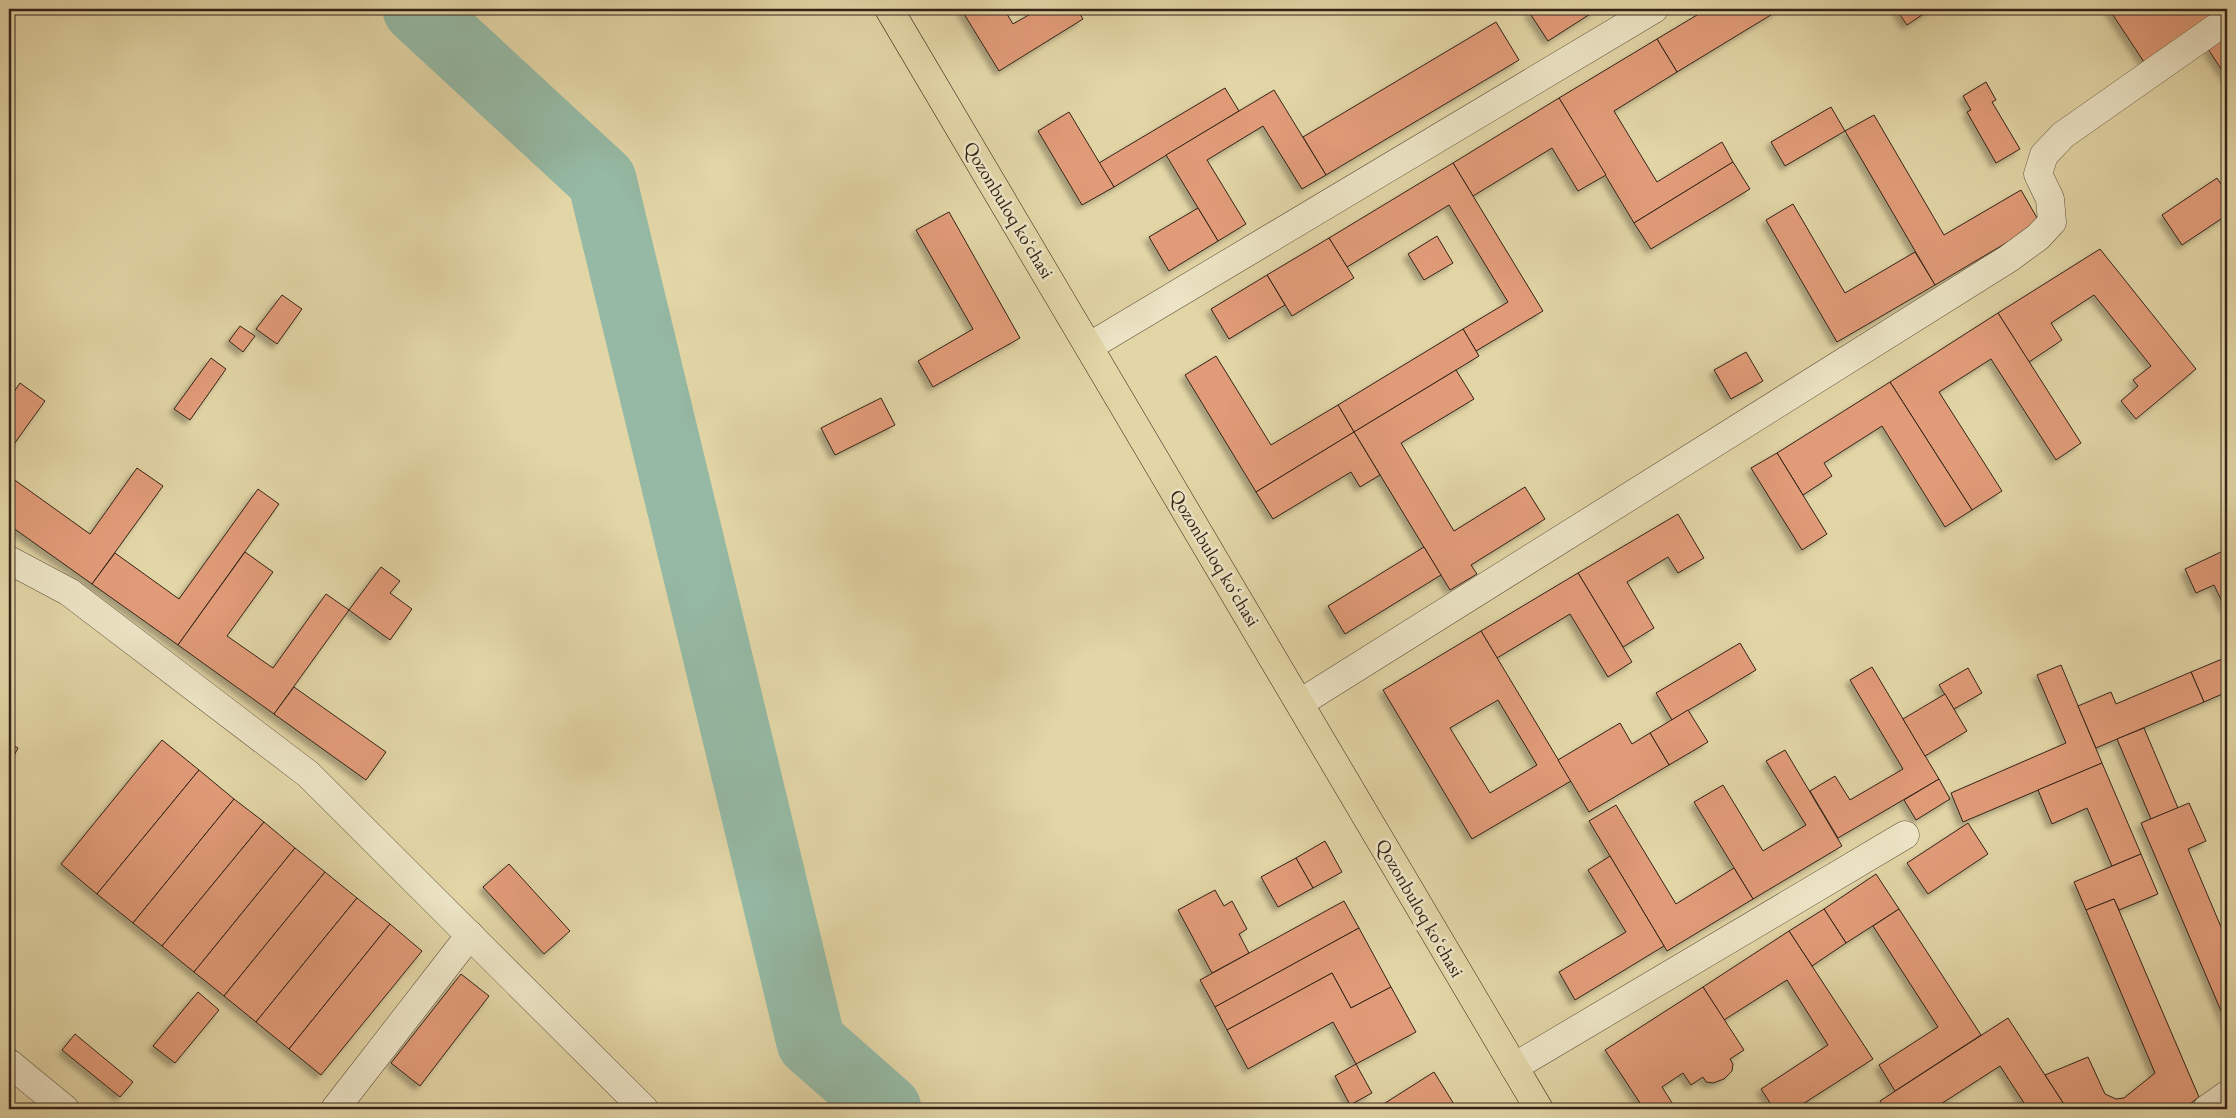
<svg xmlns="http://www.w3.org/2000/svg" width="2236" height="1118" font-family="'EB Garamond',serif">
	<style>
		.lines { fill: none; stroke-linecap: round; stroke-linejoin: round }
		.river { stroke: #95b9a4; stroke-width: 69 }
		.building { fill: #e19b78; stroke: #332317; fill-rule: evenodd; filter: url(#shadow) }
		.minor-casing { stroke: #5f503b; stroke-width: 29 }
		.major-casing { stroke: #332317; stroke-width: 29 }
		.minor { stroke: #ece4c5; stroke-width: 28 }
		.major { stroke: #e2d5a6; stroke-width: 28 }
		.labels { text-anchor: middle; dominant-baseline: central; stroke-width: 5; stroke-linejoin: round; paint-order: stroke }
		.street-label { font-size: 19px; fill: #332317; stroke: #ece4c5 }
	</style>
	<defs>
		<filter id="shadow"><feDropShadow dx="-4.5" dy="4.5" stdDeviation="2.5" flood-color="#0004"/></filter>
	</defs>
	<rect width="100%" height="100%" fill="#e2d5a6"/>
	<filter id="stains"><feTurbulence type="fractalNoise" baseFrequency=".004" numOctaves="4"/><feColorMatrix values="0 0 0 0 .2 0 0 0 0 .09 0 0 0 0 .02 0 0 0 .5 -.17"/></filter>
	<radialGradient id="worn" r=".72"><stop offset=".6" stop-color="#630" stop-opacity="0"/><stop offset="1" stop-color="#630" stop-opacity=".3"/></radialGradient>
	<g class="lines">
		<polyline class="river" points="417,9 602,180 811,1042 887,1109"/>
	</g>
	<g class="building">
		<polygon points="961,9 1004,9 1013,24 1039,9 1077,9 1083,19 999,71"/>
		<polygon points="1534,9 1598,9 1548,41 1529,12"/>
		<polygon points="1707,9 1778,9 1779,10 1677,72 1657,39"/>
		<polygon points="1896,9 1931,9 1907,25"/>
		<polygon points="2109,9 2227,9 2146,65"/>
		<polygon points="1496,22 1519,60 1326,175 1303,137"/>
		<polygon points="2227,36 2227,78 2208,49"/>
		<polygon points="1657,39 1677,72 1614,111 1657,182 1722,142 1733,162 1634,223 1559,98"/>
		<polygon points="1986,82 1996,100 1992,102 2020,149 1996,163 1967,112 1971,110 1963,96"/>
		<polygon points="1225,88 1239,111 1114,187 1099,163"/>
		<polygon points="1274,90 1326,175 1302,189 1263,126 1207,160 1246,224 1218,241 1166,155"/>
		<polygon points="1559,98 1606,175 1578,191 1552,148 1473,196 1453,163"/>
		<polygon points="1831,107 1845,131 1785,166 1771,142"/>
		<polygon points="1069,112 1114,187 1082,205 1038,131"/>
		<polygon points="1874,115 1944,235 2021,190 2040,223 1935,285 1845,131"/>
		<polygon points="1733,162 1750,189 1651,249 1634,223"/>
		<polygon points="1453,163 1543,311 1476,351 1463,329 1508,302 1449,205 1347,267 1329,238"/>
		<polygon points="2217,178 2227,193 2227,215 2182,245 2162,215"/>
		<polygon points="1793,204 1845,293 1915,252 1935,285 1837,342 1766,220"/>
		<polygon points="1198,208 1218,241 1169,271 1149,237"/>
		<polygon points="949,212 1020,338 933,387 918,361 973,329 916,230"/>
		<polygon points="1437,236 1453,263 1424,280 1408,254"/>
		<polygon points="1329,238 1354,278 1292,316 1267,275"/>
		<polygon points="2100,249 2196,369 2136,419 2121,401 2138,386 2133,380 2151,366 2094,295 2051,323 2062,340 2029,362 1998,313"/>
		<polygon points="1267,275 1285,305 1229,339 1211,309"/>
		<polygon points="282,295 302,309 277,344 256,329"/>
		<polygon points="1998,313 2081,443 2056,460 1991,359 1939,392 2002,491 1972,510 1890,382"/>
		<polygon points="240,326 255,336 243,352 229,341"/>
		<polygon points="1463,329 1479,356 1354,432 1338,405"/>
		<polygon points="1746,352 1763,381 1731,399 1714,370"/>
		<polygon points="1216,356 1271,445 1338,405 1354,432 1256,492 1185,375"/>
		<polygon points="211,358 226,369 190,420 174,409"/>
		<polygon points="1456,370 1474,399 1401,443 1454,531 1525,487 1545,519 1471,565 1477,574 1450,590 1354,432"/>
		<polygon points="1890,382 1972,510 1945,527 1882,426 1824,463 1832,476 1803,495 1777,453"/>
		<polygon points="20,383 45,401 9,451 9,399"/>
		<polygon points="881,398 895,425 835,455 821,428"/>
		<polygon points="1354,432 1380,475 1360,487 1351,472 1273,519 1256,492"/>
		<polygon points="1777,453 1827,534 1802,550 1751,468"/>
		<polygon points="137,468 163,486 92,584 9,525 9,476 90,534"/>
		<polygon points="258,489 279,504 178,645 92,584 115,553 179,599"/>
		<polygon points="1678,514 1704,558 1678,573 1668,557 1627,582 1654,628 1623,647 1578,573"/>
		<polygon points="1424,547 1441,575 1345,634 1328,606"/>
		<polygon points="2223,551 2227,560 2227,612 2214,585 2196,593 2185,569"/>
		<polygon points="245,552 273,572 227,636 273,668 326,594 349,610 274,714 178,645"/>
		<polygon points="381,567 400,581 390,593 412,609 390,640 349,610"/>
		<polygon points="1578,573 1632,662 1608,677 1570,614 1497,658 1481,631"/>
		<path d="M1481,631L1571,781L1472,839L1383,690ZM1498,700L1537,765L1490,793L1450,728Z"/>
		<polygon points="1740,643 1756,670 1672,720 1656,693"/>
		<polygon points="2227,657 2227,692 2204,702 2191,672"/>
		<polygon points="2061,665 2102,763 1963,822 1951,793 2066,743 2037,675"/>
		<polygon points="1872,667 1939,779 1838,838 1810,791 1835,776 1850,800 1903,769 1850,680"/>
		<polygon points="1968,668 1982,693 1954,709 1939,685"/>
		<polygon points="2191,672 2204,702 2096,748 2078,706 2111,692 2116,704"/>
		<polygon points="294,687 386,752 366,780 274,714"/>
		<polygon points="1945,694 1967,731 1925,756 1903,719"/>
		<polygon points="1688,710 1708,742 1669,765 1650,733"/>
		<polygon points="1620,723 1632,744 1650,733 1669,765 1589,812 1558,760"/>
		<polygon points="2144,728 2178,808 2151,819 2117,739"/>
		<polygon points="162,740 199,770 97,894 61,864"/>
		<polygon points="9,743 18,748 9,765"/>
		<polygon points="1785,750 1842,846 1753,899 1694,802 1723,785 1763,851 1806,825 1766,761"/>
		<polygon points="2102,763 2141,854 2112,866 2087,808 2052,824 2038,790"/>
		<polygon points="199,770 234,799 133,923 97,894"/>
		<polygon points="1939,779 1950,799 1916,820 1904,800"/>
		<polygon points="234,799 264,822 162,946 133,923"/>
		<polygon points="2189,803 2206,841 2188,849 2227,941 2227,1025 2141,823"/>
		<polygon points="1616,805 1676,904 1734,868 1753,899 1667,951 1589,821"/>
		<polygon points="264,822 295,848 194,972 162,946"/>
		<polygon points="1968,823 1988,854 1928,894 1907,863"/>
		<polygon points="1325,841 1342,872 1313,888 1296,858"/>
		<polygon points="295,848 325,872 224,996 194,972"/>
		<polygon points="2141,854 2158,894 2119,910 2114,899 2086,910 2074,882"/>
		<polygon points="1610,856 1664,946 1575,1000 1559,972 1626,932 1588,870"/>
		<polygon points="1296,858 1313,888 1278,907 1261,877"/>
		<polygon points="509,864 570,931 544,954 483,887"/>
		<polygon points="325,872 357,898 256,1022 224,996"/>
		<polygon points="1876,874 1899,909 1846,943 1824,909"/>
		<polygon points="1215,890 1224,906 1232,901 1247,929 1239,934 1249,953 1212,973 1178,910"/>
		<polygon points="357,898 390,924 289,1049 256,1022"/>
		<polygon points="2114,899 2199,1097 2183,1109 2067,1109 2045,1075 2088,1057 2105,1094 2116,1099 2124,1098 2155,1073 2086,910"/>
		<polygon points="1344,901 1359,928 1215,1007 1200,980"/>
		<polygon points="1824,909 1846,943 1812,966 1789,931"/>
		<polygon points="1899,909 1981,1035 1895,1091 1879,1065 1938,1027 1873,926"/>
		<polygon points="390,924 422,951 321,1075 289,1049"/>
		<polygon points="1359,928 1391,987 1351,1008 1332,973 1227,1030 1215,1007"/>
		<polygon points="1789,931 1873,1059 1795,1109 1774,1109 1761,1089 1828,1045 1787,980 1724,1020 1703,987"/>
		<polygon points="1332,973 1351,1008 1391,987 1416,1032 1356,1064 1333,1022 1248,1069 1227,1030"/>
		<polygon points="461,974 489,996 420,1086 391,1063"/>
		<polygon points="1703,987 1744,1050 1730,1059 1733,1064 1732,1071 1724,1079 1713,1083 1706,1082 1703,1077 1691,1085 1683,1073 1662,1087 1676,1109 1644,1109 1605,1050"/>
		<polygon points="198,992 219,1010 175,1063 153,1046"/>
		<polygon points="2008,1018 2067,1109 2028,1109 2000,1066 1933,1109 1885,1109 1880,1101"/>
		<polygon points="75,1034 133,1082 120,1097 62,1050"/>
		<polygon points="1356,1064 1372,1093 1350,1105 1335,1076"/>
		<polygon points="1434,1072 1457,1109 1385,1109 1382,1105"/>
	</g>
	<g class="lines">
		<g class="minor-casing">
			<g id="minor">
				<polyline points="1090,346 1654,9"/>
				<polyline points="9,560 69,592 308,774 644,1109"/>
				<polyline points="1300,703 2008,259 2038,237 2052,222 2050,199 2038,174 2044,155 2063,135 2227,20"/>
				<polyline points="9,1063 65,1109"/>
				<polyline points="1514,1067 1905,835"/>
				<polyline points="335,1109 470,935"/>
				<polyline points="2207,1109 2227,1095"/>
			</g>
		</g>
		<g class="major-casing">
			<polyline id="major" points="889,9 1539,1109"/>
		</g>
		<use href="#minor" class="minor"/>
		<use href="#major" class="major"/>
	</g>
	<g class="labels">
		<g class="street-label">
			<text transform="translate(1009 210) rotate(59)">Qozonbuloq koʻchasi</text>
			<text transform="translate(1215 558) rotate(59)">Qozonbuloq koʻchasi</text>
			<text transform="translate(1420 908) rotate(60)">Qozonbuloq koʻchasi</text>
		</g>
	</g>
	<rect width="2236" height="1118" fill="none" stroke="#e2d5a6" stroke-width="30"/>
	<rect x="10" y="10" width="2216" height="1098" fill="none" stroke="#332317" stroke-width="2.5"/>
	<rect x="15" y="15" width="2206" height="1088" fill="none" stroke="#332317"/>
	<rect width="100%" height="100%" filter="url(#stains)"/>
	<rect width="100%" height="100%" fill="url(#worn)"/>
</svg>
